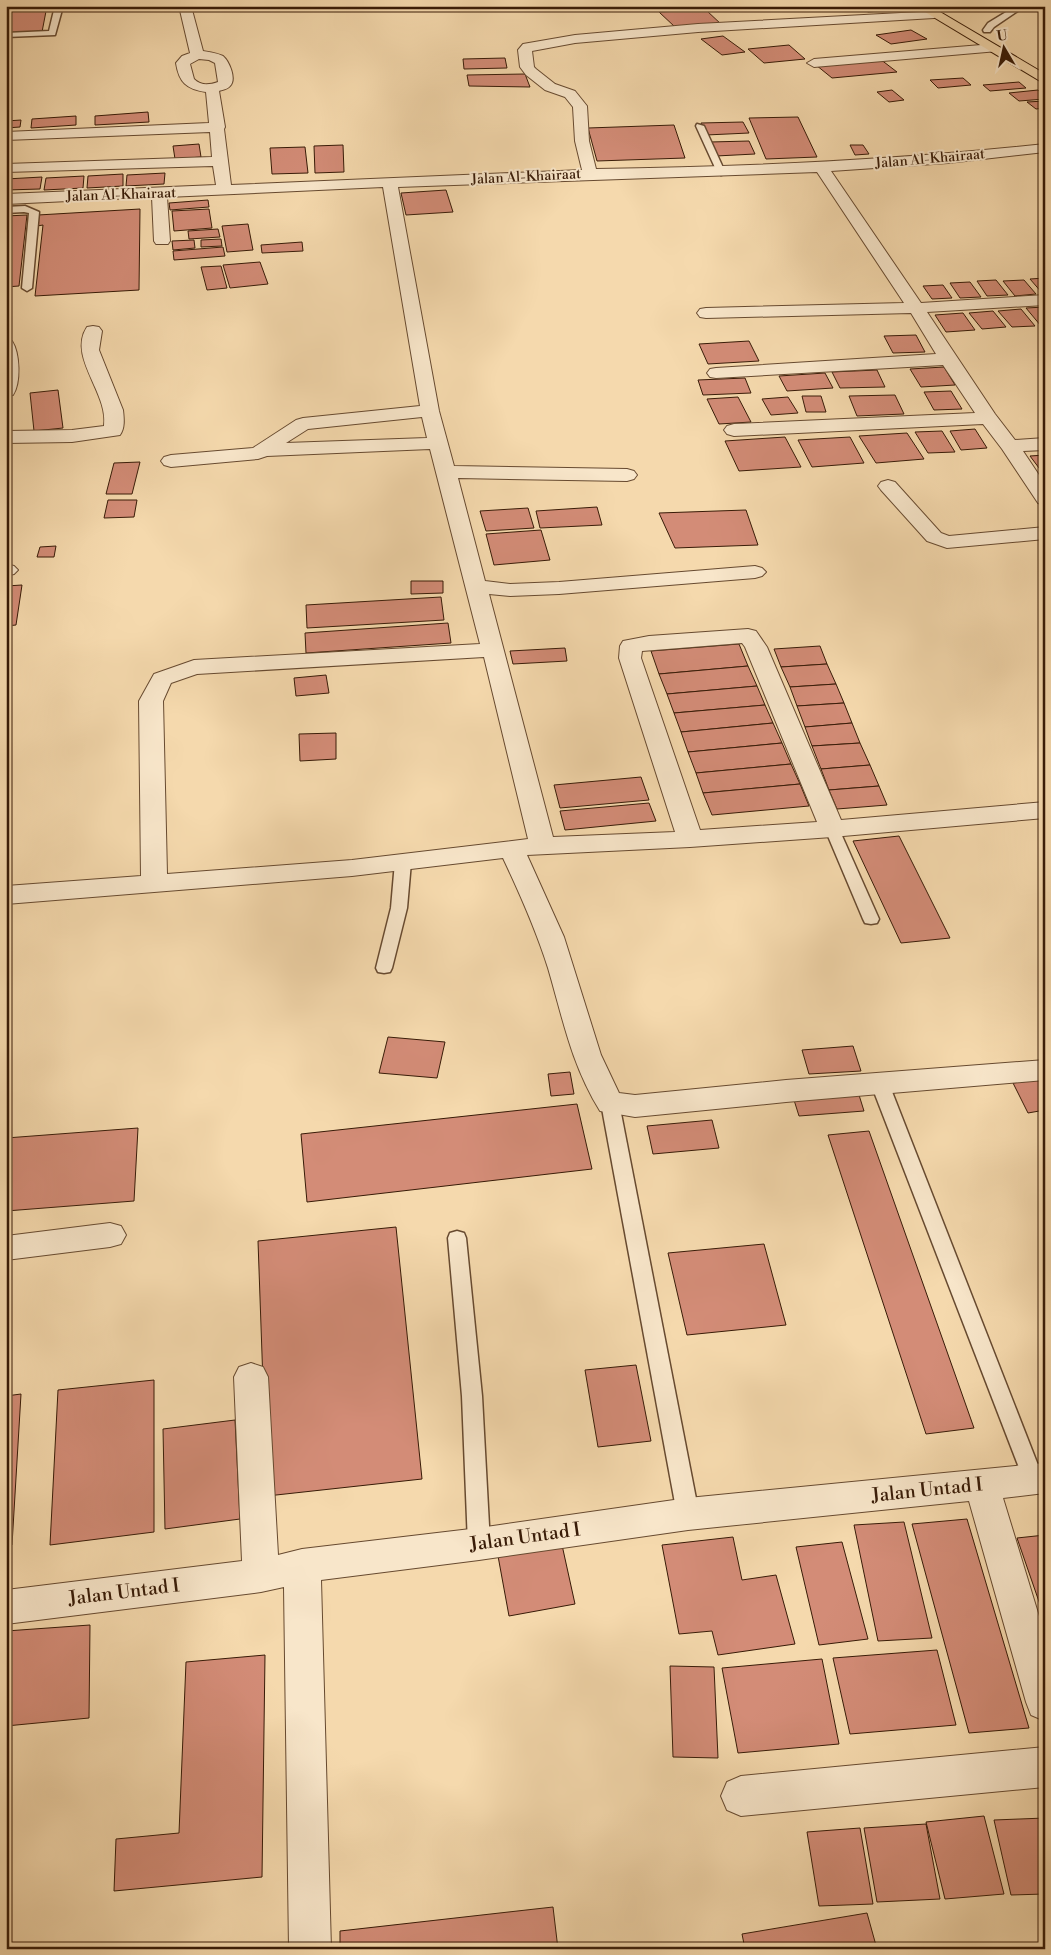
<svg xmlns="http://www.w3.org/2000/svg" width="1051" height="1955" font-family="'Libre Bodoni',serif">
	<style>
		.building { fill: #d38c77; stroke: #381b07 }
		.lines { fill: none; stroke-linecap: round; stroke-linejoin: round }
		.service-casing { stroke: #674a30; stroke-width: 3 }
		.minor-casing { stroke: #674a30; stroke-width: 2 }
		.primary-casing { stroke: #381b07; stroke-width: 2 }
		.service { fill: #f8e6ca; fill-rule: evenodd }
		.minor { fill: #f8e6ca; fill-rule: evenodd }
		.primary { fill: #f5d9ad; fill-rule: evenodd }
		.labels { text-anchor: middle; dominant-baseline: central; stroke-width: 4; stroke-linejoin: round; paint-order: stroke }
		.far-street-label { font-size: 14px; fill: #381b07; stroke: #f8e6ca }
		.near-street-label { font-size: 19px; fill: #381b07; stroke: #f8e6ca }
	</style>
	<rect width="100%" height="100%" fill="#f5d9ad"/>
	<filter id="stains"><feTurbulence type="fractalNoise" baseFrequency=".004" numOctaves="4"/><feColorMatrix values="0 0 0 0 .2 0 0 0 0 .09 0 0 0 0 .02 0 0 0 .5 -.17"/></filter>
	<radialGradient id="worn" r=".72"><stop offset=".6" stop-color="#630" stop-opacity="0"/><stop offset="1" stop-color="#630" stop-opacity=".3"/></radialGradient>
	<g class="building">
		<polygon points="6,6 47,6 42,32 6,33"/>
		<polygon points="557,6 634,6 635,7 559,10"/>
		<polygon points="859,6 889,6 894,10 868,12"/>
		<polygon points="706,10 722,25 675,27 659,12"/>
		<polygon points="911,30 927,39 891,44 876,35"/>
		<polygon points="723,36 745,52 722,55 701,39"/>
		<polygon points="789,45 805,59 764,63 748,49"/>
		<polygon points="505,58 507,68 464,69 463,59"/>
		<polygon points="880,59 897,72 832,78 816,65"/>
		<polygon points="525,74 530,87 469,86 467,75"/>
		<polygon points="963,78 971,85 938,88 930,80"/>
		<polygon points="1019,82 1026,88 990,91 983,85"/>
		<polygon points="892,90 904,100 889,102 877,92"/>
		<polygon points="1038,90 1045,96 1045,99 1019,101 1009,93"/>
		<polygon points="1045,101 1045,108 1036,109 1027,102"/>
		<polygon points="148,112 149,122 95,125 95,116"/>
		<polygon points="76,116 76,125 31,128 32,119"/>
		<polygon points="798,117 817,157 766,159 749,118"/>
		<polygon points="21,120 20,127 6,128 6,121"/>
		<polygon points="743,122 749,133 706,135 701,123"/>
		<polygon points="674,125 685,158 597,161 588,128"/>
		<polygon points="749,141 755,154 716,156 710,142"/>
		<polygon points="199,144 201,157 175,159 173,146"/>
		<polygon points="343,145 344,172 315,173 314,146"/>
		<polygon points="850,145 863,145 869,154 855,155"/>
		<polygon points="305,147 308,173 272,174 270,148"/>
		<polygon points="165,173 164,184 126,186 127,175"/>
		<polygon points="123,174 123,186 87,188 88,176"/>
		<polygon points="84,176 83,188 44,190 46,178"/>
		<polygon points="42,177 40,189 6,190 6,179"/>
		<polygon points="446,190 453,212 406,215 401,193"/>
		<polygon points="208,200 209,207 170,210 169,203"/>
		<polygon points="140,209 139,290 35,296 43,225 37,226 38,215"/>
		<polygon points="209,209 212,228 174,231 172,211"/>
		<polygon points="27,215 19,286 6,287 6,216"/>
		<polygon points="248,224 253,250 227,252 222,226"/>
		<polygon points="218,229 220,237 189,239 188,231"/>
		<polygon points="221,239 222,246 201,247 201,240"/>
		<polygon points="194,240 195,248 173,250 172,241"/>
		<polygon points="302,242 303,251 262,253 261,245"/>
		<polygon points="223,247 225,256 174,260 173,251"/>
		<polygon points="260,262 268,284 230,288 223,265"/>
		<polygon points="221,266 227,288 207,290 201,267"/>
		<polygon points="1045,278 1045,294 1043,294 1030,279"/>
		<polygon points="996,280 1008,295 987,296 977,281"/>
		<polygon points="1024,280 1036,294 1015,296 1003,281"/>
		<polygon points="970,282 981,297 960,298 950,283"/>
		<polygon points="943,285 952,298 932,299 923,286"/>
		<polygon points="1045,307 1045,326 1041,326 1026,308"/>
		<polygon points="1021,309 1035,326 1012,327 998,311"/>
		<polygon points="993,311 1006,327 982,329 969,313"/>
		<polygon points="963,313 975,330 946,332 935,315"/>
		<polygon points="916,335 925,352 893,353 884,336"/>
		<polygon points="749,341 759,361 708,364 699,344"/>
		<polygon points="944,367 955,385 921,387 910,369"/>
		<polygon points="877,370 885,387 840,388 832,372"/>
		<polygon points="825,373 833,388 787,391 779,376"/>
		<polygon points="745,378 751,393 703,395 698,380"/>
		<polygon points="58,390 63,428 34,431 30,393"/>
		<polygon points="951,391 962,409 934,410 924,392"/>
		<polygon points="895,395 904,414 857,416 849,396"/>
		<polygon points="802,396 821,396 826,412 806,412"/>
		<polygon points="738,397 751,422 719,424 707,399"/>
		<polygon points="788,397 798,413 771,415 762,399"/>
		<polygon points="975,429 987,448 961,450 950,431"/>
		<polygon points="942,431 955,452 928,453 915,432"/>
		<polygon points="907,433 924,459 876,463 859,436"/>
		<polygon points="785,437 801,467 739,471 725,441"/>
		<polygon points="850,437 864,463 812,467 798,440"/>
		<polygon points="1045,455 1045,476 1030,456"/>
		<polygon points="140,462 132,494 106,494 114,463"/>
		<polygon points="108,500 137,500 134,517 104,518"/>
		<polygon points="597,507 602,525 540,528 536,511"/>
		<polygon points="528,508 534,528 486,531 480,511"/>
		<polygon points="746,510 758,545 675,548 659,513"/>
		<polygon points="541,530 550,560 494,565 486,534"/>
		<polygon points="56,546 54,557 37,557 40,547"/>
		<polygon points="411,581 443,581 443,593 411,594"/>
		<polygon points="22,585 16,625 6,626 6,586"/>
		<polygon points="441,597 444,620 307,628 306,605"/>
		<polygon points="448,623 451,643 306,653 305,633"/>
		<polygon points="739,644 748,666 659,674 651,651"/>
		<polygon points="820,646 827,664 781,667 774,649"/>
		<polygon points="565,648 567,661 513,664 510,651"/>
		<polygon points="827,664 836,684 790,687 781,667"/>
		<polygon points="748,666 757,686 667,694 659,674"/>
		<polygon points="326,675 329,693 296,696 294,678"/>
		<polygon points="836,684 844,703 797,706 790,687"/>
		<polygon points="757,686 765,705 674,713 667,694"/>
		<polygon points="844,703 852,723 805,727 797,706"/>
		<polygon points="765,705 773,723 681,732 674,713"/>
		<polygon points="773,723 782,743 688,752 681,732"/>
		<polygon points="852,723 860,743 812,746 805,727"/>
		<polygon points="336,733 336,759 300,761 299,734"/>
		<polygon points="782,743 791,764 696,773 688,752"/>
		<polygon points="860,743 870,765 821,769 812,746"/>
		<polygon points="791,764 800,784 703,793 696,773"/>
		<polygon points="870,765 879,786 829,790 821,769"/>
		<polygon points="641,777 649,800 560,808 554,785"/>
		<polygon points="800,784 809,806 712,815 703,793"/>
		<polygon points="879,786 887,805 837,809 829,790"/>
		<polygon points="649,803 656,821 565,830 560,811"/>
		<polygon points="899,836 950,938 901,943 853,841"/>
		<polygon points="388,1037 445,1042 437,1078 379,1073"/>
		<polygon points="853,1046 861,1071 809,1074 802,1050"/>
		<polygon points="570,1072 574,1094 551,1096 548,1074"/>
		<polygon points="1045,1079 1045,1110 1028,1113 1013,1083"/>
		<polygon points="859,1095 864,1111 799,1116 794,1100"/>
		<polygon points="577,1104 592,1169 307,1202 301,1134"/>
		<polygon points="712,1120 719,1148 653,1154 647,1126"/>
		<polygon points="138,1128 134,1201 6,1211 6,1138"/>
		<polygon points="869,1131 974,1428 926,1434 828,1135"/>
		<polygon points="396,1227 422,1479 267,1496 258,1241"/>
		<polygon points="764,1244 786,1325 687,1335 668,1253"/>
		<polygon points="636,1365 651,1441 598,1447 585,1370"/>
		<polygon points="154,1380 154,1532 50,1545 58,1390"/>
		<polygon points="21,1394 12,1545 6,1546 6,1396"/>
		<polygon points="235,1420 240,1519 165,1529 163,1429"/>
		<polygon points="967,1519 1029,1728 969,1733 912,1524"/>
		<polygon points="904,1522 932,1638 878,1641 854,1525"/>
		<polygon points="1045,1535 1045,1619 1017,1538"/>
		<polygon points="733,1537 742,1580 776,1575 795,1644 718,1655 712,1631 679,1634 662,1545"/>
		<polygon points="842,1542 868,1639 819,1645 796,1547"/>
		<polygon points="562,1545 575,1604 509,1616 498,1556"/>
		<polygon points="90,1625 89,1718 6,1726 6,1631"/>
		<polygon points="937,1650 956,1725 850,1734 833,1658"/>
		<polygon points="265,1655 262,1877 114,1891 116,1839 179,1833 186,1662"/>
		<polygon points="822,1659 839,1744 738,1753 722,1668"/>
		<polygon points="670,1666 714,1667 718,1758 673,1757"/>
		<polygon points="984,1816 1004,1894 945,1899 926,1822"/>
		<polygon points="1045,1818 1045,1894 1011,1895 994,1820"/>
		<polygon points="926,1824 940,1899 877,1902 864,1828"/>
		<polygon points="860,1828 873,1904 819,1906 807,1832"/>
		<polygon points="553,1907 558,1949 340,1949 340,1931"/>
		<polygon points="867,1913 877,1949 745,1949 742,1934"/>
	</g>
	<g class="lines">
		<g class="service-casing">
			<g id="service">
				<polygon points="55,6 63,6 55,35 6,37 6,33 49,31"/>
				<polygon points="1016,6 1025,6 994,27 990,32 984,32 983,30 988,23"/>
				<polygon points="697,124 704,126 725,172 724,174 721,175 717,172 696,126"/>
				<polygon points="25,206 39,212 32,288 27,291 22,288 29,213 24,212 6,213 6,207"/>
				<polygon points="832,824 837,826 839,829 879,919 877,923 871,924 865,923 863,919 825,829 827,826"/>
				<polygon points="403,857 408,859 411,862 407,908 392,968 390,972 384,973 378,972 376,968 391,908 395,862 398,859"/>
				<polygon points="880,1078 886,1080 889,1084 1043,1478 1040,1484 1033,1487 1026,1484 1023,1478 871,1084 874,1080"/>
				<polygon points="610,1097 616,1099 619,1103 699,1514 695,1521 688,1523 681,1521 677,1514 601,1103 604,1099"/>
				<polygon points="457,1231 464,1233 466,1238 482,1396 490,1544 487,1551 479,1554 471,1551 468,1544 462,1396 448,1238 450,1233"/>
			</g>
		</g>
		<g class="minor-casing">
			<g id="minor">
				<path d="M179,6H191L203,51C209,52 217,53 223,56C229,61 237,79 230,86C228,89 222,90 219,91L225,127L224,129L231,185L582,170L575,141L573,107L565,97L545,90L526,75L520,67L518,50L523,44L575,35L698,24L938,11L940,14L934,18L698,32L575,43L532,51L534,67L536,69L555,84L575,91L587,106L589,141L596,169C746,167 896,160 1045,144V152L948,163L831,171L921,303L1045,295V305L927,312L995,414L1015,440L1045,438V450L1023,451L1045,484V505L1038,503L1002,449L983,424L734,436L727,434L724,430L727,426L734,424L975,413L943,365L716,378L710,377L707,373L710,369L716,368L936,354L911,313L706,318L700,317L697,313L700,309L706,308L904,303L817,172L398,187L439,411L454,466L627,469L634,471L637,475L634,479L627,481L458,478L485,581L510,584L559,582L755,566L762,568L766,572L762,576L755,578L559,594L510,596L489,594L553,837L675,832L619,658L620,646L623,641L649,636L748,629L756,631L767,647L841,820L1045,802V818L832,837L690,847L527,855L564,937L601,1055L619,1093L635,1095L786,1080L1045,1060V1080L786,1102L635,1117L600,1111C571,1064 563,1019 548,968C536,930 520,894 503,858L352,876L6,904V886L141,876L139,701L154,674L194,660L480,644L430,449L267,456L258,459L171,467L164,465L161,461L164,457L171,455L253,448L296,420L303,418L420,406L383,187L167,197L170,241L168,244H156L154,241L152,197L6,204V194L216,185L213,166L6,172V164L212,157L210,132L6,140V132L209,123L206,92C186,89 179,82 176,63L182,56L190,53ZM199,59L209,60L215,63L218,82C209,85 201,86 194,79L190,64ZM422,417L427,438L286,443L308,429ZM742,643L745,647L817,822L700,830L641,658L642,651ZM484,657L528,839L352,860L167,874L163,701L171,683L197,674Z"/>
				<polygon points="993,44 1000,48 998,51 814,67 807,63 814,59"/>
				<path d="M93,326L99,327L102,331L99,350L123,410C124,419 125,428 120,435L72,442L6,443V431L72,430L104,426C109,393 67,357 87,327Z"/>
				<path d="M6,340L12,341C20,353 21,383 13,395L6,396Z"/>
				<polygon points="888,480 895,482 941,533 949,536 1045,527 1045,539 947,548 927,541 881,490 878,486 881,482"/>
				<polygon points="6,564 14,566 18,570 14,574 6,576"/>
				<polygon points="110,1223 121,1226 126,1235 121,1244 110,1247 6,1260 6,1236"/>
				<polygon points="251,1363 263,1367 268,1377 278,1555 302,1549 479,1528 688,1498 1045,1463 1045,1493 1003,1498 1045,1636 1045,1721 1031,1715 1026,1702 969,1501 688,1530 479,1560 321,1580 331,1949 289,1949 284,1587 261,1592 6,1624 6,1590 242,1561 234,1377 239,1367"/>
				<polygon points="1045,1747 1045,1787 741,1816 727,1810 721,1796 727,1782 741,1776"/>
			</g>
		</g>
		<g class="primary-casing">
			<polygon id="primary" points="915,6 930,6 1045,74 1045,84"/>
		</g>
		<use href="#service" class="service"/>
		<use href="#minor" class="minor"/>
		<use href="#primary" class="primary"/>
	</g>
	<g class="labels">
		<g class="far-street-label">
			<text transform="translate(930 159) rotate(-5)">Jalan Al-Khairaat</text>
			<text transform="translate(526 177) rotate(-3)">Jalan Al-Khairaat</text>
			<text transform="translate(121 195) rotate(-2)">Jalan Al-Khairaat</text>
		</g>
		<g class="near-street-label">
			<text transform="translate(927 1490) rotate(-6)">Jalan Untad I</text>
			<text transform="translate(525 1537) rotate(-8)">Jalan Untad I</text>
			<text transform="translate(124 1592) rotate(-7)">Jalan Untad I</text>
		</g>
	</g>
	<rect width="1051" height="1955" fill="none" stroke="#f5d9ad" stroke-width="25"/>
	<rect x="8" y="8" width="1036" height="1940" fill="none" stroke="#381b07" stroke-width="2.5"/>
	<rect x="12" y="12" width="1026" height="1930" fill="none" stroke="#381b07"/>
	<g transform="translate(1004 48) rotate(351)" stroke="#f8e6ca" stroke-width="4" paint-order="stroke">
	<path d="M0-4L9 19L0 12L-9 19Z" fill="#381b07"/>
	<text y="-8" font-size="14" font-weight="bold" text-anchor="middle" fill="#381b07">U</text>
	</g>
	<rect width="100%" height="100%" filter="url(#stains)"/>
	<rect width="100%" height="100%" fill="url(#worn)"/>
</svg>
